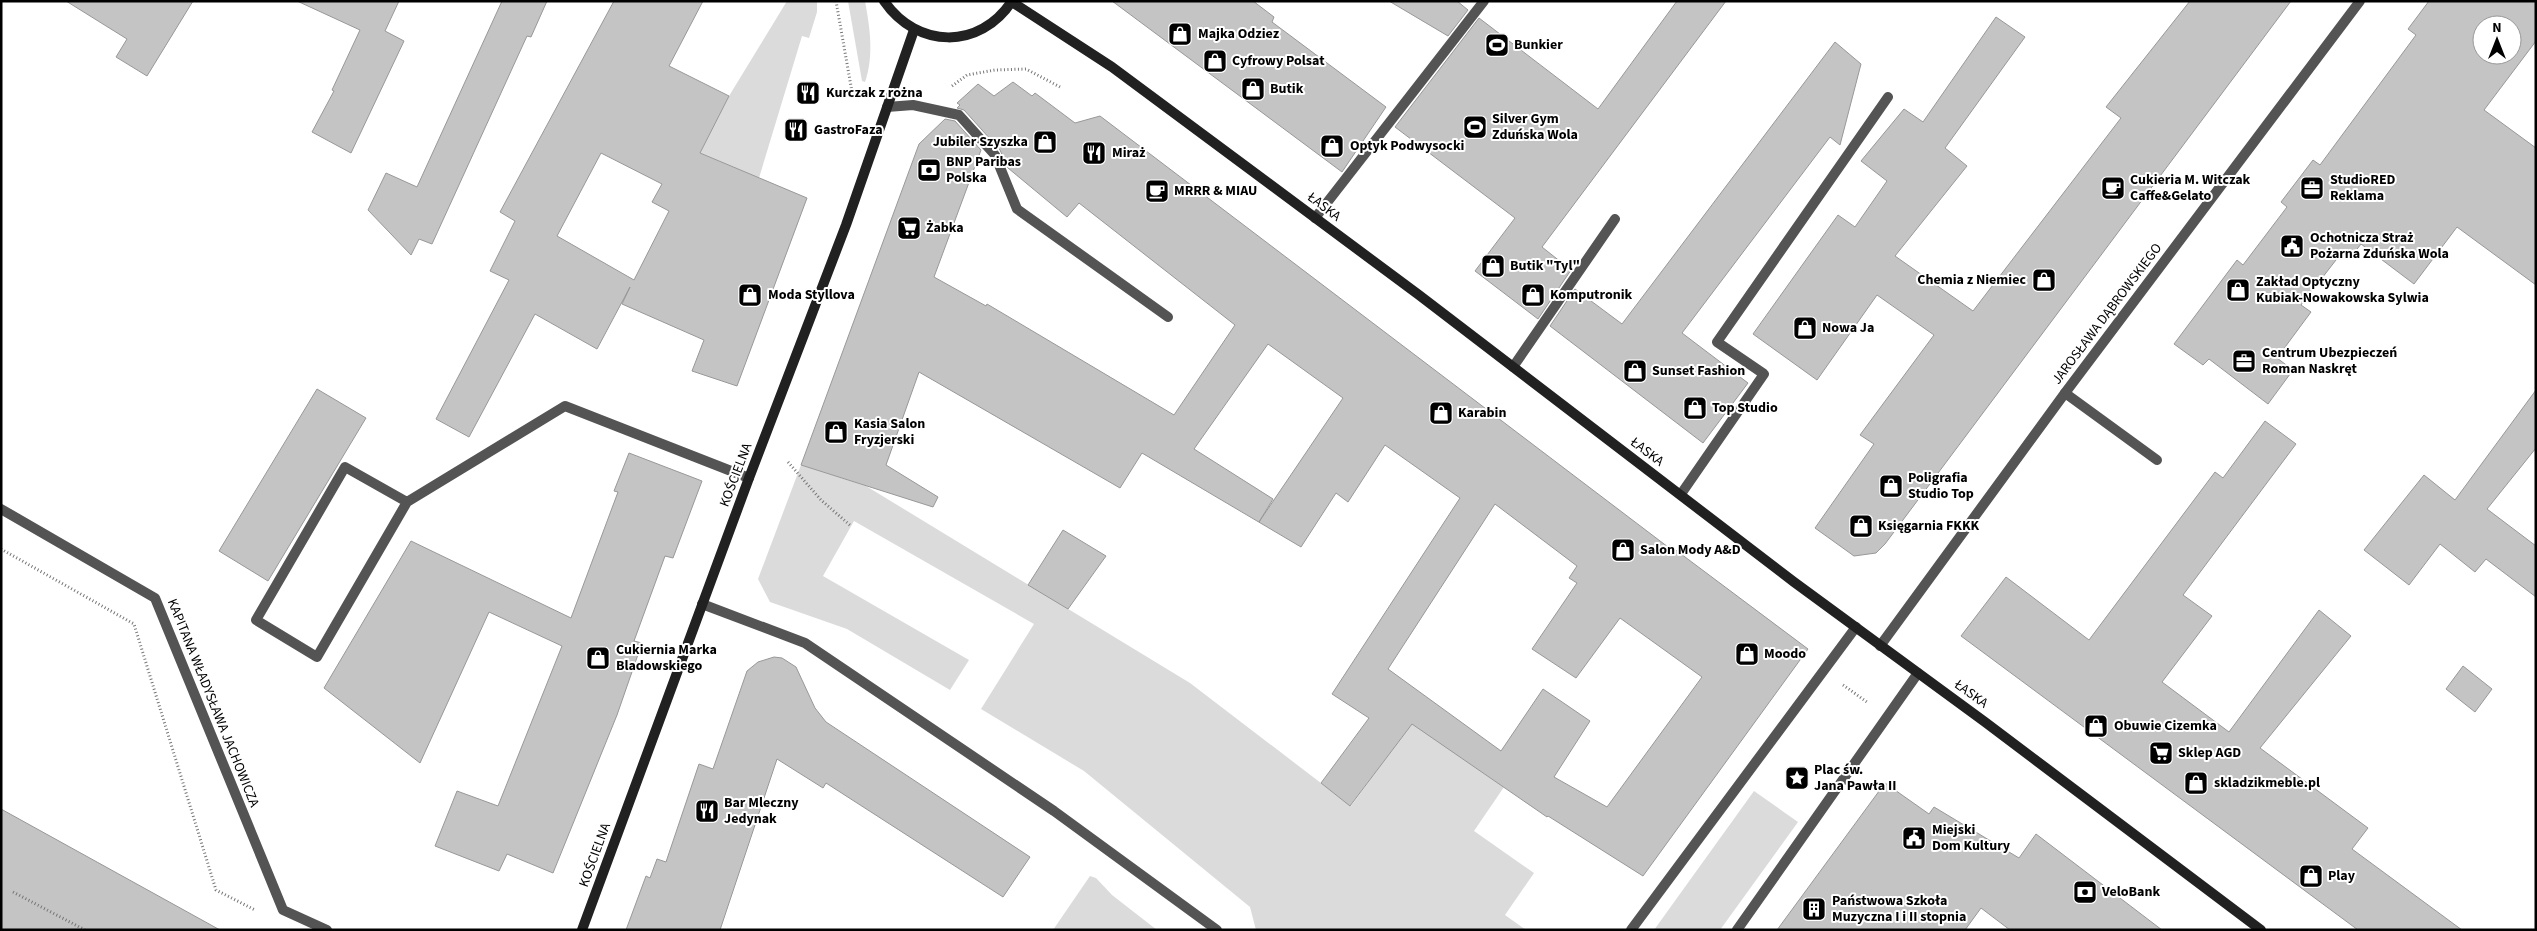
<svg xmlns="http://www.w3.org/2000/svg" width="2537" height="931" font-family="'Source Sans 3',sans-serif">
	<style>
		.green { fill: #dbdbdb }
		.building { fill: #c4c4c4; stroke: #989898; fill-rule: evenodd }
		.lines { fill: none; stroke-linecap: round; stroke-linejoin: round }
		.path { stroke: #767676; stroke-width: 3; stroke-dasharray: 1 2.5; stroke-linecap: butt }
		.lane { stroke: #545454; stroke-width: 10 }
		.street { stroke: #545454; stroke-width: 10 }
		.secondary { stroke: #212121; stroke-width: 10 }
		.labels { text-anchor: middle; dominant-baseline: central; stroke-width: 4; stroke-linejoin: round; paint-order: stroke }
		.poi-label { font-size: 14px; font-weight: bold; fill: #000; stroke: #fff; text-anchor: start }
		.street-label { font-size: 14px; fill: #000; stroke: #fff }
	</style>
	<rect width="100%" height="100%" fill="#fff"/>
	<g class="green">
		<polygon points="787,1 817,1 817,12 809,38 802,36 759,178 700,153 729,96"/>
		<path d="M848,1H865C870,29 874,55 865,82L862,81Z"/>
		<polygon points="801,465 866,486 1190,683 1351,806 1412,723 1504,787 1474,831 1534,873 1505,915 1526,930 1256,930 1250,907 1084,771 981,709 1034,624 854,521 823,576 969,660 950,690 847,629 770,602 758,579"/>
		<polygon points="1754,791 1798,822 1720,930 1654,930"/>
		<polygon points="1090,876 1096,878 1112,895 1157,930 1053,930"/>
	</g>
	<g class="building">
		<polygon points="66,1 193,1 147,76 116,57 127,39"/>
		<polygon points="297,1 399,1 385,31 404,41 351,153 312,132 334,91 332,90 360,30"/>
		<polygon points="502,1 547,1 531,37 527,36 432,244 419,239 411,255 368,210 386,173 417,187"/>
		<path d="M614,1H703L669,66L729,96L700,153L807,198L737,386L692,371L704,340L622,304L630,287L597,349L535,314L469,437L436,419L509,280L490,271L515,221L500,212ZM601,153L662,184L652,202L669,211L634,280L557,236Z"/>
		<polygon points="1112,1 1253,1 1274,17 1272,22 1386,107 1342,172"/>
		<polygon points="1389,1 1457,1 1468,10 1448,36"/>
		<polygon points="1677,1 1726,1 1542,247 1571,270 1538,319 1475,271 1515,218 1395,127 1479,18 1598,109"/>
		<polygon points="2190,1 2291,1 1885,544 1876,553 1854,556 1815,528 1874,444 1860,435 1934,335 1877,295 1817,380 1753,334 1838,215 1855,227 1887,181 1861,161 1904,109 1923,122 1996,17 2025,37 1945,148 1967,166 1895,256 1973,311 2121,118 2106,107"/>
		<path d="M2429,1H2536V41L2484,110L2536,148V285L2457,227L2414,284L2361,244L2351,257L2343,251L2301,305L2311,312L2277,358L2293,370L2268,404L2209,359L2203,365L2174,344L2237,260L2243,265L2287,207L2281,202L2313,160L2320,165L2416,35L2408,29ZM2482,25H2512V55H2482Z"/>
		<polygon points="1835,42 1861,64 1840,145 1830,137 1682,333 1748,383 1703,443 1550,326 1575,289 1622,324"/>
		<path d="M1013,82L1032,96L1035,93L1075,123L1100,116L1668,547L1669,545L1808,649L1643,876L1548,816L1547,817L1412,724L1350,806L1321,783L1369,718L1332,694L1460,498L1385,445L1348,502L1336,493L1301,547L1142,453L1120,488L919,372L886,465L938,497L933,507L801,465L919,144L945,119L955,121L981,150L934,277L986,306L987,304L1174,415L1235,325L1079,203L1067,217L1008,168L1000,150L964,110L957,108L960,105L957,103L978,84L994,96ZM1268,344L1343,398L1259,522L1273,499L1194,449ZM1495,504L1577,566L1569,578L1577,583L1532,649L1576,678L1620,618L1702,677L1607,807L1554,777L1590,721L1543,689L1501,751L1388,669Z"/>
		<polygon points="317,389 366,418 268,581 219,551"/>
		<polygon points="2536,390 2536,448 2487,509 2536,546 2536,597 2486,559 2475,572 2440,544 2409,585 2364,550 2424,475 2455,500"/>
		<polygon points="2265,421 2296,444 2183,595 2212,616 2162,682 2229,732 2319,610 2351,636 2260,748 2368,828 2352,849 2462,930 2358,930 1961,636 2006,577 2089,640 2215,472 2223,478"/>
		<polygon points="629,453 702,481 673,558 665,556 634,641 642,643 617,715 553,873 507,854 499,871 435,846 457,791 498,806 562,646 489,612 420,763 324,688 411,541 571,618 618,492 614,491"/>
		<polygon points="1063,530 1106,556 1068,609 1028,585"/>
		<polygon points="774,657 782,658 796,667 815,708 826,722 1030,857 1003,897 826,783 823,788 777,759 720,930 626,930 646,876 650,878 657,859 666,862 699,764 713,769 747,671 758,662"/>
		<polygon points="2463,666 2492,689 2475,712 2446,689"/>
		<polygon points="1885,783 1929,814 1934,807 2019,858 2036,834 2162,930 2010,930 1981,908 1965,930 1777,930"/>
		<polygon points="1,809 220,930 1,930"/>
	</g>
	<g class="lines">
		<g class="path">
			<polyline points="836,1 852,92"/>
			<polyline points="952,86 967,75 995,70 1026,69 1062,88"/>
			<polyline points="788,462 821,500 851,526"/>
			<polyline points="1,549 134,624 216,890 255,910"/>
			<polyline points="1843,685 1867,702"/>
			<polyline points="13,892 85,930"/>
		</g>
		<g class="lane">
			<polyline points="887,107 913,105 959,115 995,155 1017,209 1168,317"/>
			<polyline points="1315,218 1484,1"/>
			<polyline points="1513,367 1615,219"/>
			<polyline points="2065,393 2157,460"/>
			<polyline points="1681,494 1764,374 1717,342 1888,97"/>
			<polyline points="407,502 317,657 256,620 345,467 407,502 565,406 749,478"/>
			<polyline points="702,604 805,643 1054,811 1217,930"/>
		</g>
		<g class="street">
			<polyline points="1,509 155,598 283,910 327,930"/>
			<polyline points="1880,646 2065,393 2360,1"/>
			<polyline points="1631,930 1856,627"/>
			<polyline points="1737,930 1918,673"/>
		</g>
		<g class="secondary">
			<path d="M884,1C917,49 980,50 1012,1"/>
			<polyline points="1012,2 1112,67 1419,295 1794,582 1985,722 2261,930"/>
			<polyline points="582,930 749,478 846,225 914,30"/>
		</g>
	</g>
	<defs>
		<g id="shop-square" transform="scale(1.25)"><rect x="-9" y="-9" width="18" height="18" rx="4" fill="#000" stroke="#fff"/><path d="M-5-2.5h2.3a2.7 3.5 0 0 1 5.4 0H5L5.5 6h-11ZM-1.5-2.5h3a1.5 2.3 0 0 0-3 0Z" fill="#fff"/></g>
		<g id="stadium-square" transform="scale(1.25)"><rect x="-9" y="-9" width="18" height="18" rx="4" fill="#000" stroke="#fff"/><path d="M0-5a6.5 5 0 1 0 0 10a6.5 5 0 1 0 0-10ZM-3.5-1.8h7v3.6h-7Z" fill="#fff"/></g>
		<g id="restaurant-square" transform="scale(1.25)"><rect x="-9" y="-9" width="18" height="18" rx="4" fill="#000" stroke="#fff"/><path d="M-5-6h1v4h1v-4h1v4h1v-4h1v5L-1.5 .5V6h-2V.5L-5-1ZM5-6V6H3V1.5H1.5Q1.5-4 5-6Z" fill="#fff"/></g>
		<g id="bank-square" transform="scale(1.25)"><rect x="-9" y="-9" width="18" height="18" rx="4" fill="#000" stroke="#fff"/><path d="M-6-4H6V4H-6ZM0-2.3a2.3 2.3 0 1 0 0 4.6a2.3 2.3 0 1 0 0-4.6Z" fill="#fff"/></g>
		<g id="cafe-square" transform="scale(1.25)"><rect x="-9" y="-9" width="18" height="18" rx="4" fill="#000" stroke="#fff"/><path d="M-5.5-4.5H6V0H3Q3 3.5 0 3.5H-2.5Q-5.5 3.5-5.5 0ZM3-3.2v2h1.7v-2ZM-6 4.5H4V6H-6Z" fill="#fff"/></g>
		<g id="office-square" transform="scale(1.25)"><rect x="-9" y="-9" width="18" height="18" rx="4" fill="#000" stroke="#fff"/><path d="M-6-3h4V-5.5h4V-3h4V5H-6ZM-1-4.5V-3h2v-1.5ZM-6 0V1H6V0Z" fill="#fff"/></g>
		<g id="supermarket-square" transform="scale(1.25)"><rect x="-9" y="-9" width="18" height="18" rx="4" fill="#000" stroke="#fff"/><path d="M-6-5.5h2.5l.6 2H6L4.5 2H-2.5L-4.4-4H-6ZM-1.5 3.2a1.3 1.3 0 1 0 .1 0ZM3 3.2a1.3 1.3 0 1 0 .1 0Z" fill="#fff"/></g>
		<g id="civic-square" transform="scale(1.25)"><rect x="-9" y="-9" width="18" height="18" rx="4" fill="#000" stroke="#fff"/><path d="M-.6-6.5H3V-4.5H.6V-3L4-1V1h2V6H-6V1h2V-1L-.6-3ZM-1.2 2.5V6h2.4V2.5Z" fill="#fff"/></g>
		<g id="sight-square" transform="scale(1.25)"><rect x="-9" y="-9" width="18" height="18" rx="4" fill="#000" stroke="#fff"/><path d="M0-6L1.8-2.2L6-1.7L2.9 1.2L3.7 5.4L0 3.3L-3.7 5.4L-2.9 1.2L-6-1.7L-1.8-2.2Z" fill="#fff"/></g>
		<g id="building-square" transform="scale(1.25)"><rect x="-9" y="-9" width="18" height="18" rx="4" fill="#000" stroke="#fff"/><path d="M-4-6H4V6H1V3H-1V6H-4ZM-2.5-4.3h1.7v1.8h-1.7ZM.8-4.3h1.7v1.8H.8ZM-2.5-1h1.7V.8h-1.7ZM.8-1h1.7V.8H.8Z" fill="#fff"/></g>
	</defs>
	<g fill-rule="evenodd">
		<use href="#shop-square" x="1180" y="34"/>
		<use href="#stadium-square" x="1497" y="45"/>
		<use href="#shop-square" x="1215" y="61"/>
		<use href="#shop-square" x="1253" y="89"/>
		<use href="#restaurant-square" x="808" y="93"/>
		<use href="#stadium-square" x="1475" y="127"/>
		<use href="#restaurant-square" x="796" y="130"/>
		<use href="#shop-square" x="1045" y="142"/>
		<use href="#shop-square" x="1332" y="146"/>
		<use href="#restaurant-square" x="1094" y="153"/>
		<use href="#bank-square" x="929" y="170"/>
		<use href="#cafe-square" x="2113" y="188"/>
		<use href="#office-square" x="2312" y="188"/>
		<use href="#cafe-square" x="1157" y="191"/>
		<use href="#supermarket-square" x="909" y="228"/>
		<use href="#civic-square" x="2292" y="246"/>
		<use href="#shop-square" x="1493" y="266"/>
		<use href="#shop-square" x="2044" y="280"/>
		<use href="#shop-square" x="2238" y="290"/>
		<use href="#shop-square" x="750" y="295"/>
		<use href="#shop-square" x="1533" y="295"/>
		<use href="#shop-square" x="1805" y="328"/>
		<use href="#office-square" x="2244" y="361"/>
		<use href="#shop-square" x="1635" y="371"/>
		<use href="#shop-square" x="1695" y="408"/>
		<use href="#shop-square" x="1441" y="413"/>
		<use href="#shop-square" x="836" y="432"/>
		<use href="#shop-square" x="1891" y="486"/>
		<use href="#shop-square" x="1861" y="526"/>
		<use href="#shop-square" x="1623" y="550"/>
		<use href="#shop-square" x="1747" y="654"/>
		<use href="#shop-square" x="598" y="658"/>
		<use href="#shop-square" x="2096" y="726"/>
		<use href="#supermarket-square" x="2161" y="753"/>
		<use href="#sight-square" x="1797" y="778"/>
		<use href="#shop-square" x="2196" y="783"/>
		<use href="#restaurant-square" x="707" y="811"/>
		<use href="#civic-square" x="1914" y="838"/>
		<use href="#shop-square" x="2311" y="876"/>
		<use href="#bank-square" x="2085" y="892"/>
		<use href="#building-square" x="1814" y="909"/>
	</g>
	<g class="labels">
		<g class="poi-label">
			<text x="1198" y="34">Majka Odziez</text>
			<text x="1514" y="45">Bunkier</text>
			<text x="1232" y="61">Cyfrowy Polsat</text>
			<text x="1270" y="89">Butik</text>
			<text x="826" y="93">Kurczak z rożna</text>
			<text x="1492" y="119">Silver Gym<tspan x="1492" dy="16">Zduńska Wola</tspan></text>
			<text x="814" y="130">GastroFaza</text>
			<text x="1028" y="142" text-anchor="end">Jubiler Szyszka</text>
			<text x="1350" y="146">Optyk Podwysocki</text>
			<text x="1112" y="153">Miraż</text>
			<text x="946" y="162">BNP Paribas<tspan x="946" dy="16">Polska</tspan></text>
			<text x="2130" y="180">Cukieria M. Witczak<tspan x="2130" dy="16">Caffe&amp;Gelato</tspan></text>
			<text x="2330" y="180">StudioRED<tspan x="2330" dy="16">Reklama</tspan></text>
			<text x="1174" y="191">MRRR &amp; MIAU</text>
			<text x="926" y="228">Żabka</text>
			<text x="2310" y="238">Ochotnicza Straż<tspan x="2310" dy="16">Pożarna Zduńska Wola</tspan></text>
			<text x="1510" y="266">Butik "Tyl"</text>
			<text x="2026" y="280" text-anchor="end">Chemia z Niemiec</text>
			<text x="2256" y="282">Zakład Optyczny<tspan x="2256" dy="16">Kubiak-Nowakowska Sylwia</tspan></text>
			<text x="768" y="295">Moda Styllova</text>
			<text x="1550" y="295">Komputronik</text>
			<text x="1822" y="328">Nowa Ja</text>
			<text x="2262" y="353">Centrum Ubezpieczeń<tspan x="2262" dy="16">Roman Naskręt</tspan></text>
			<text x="1652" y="371">Sunset Fashion</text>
			<text x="1712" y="408">Top Studio</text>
			<text x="1458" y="413">Karabin</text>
			<text x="854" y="424">Kasia Salon<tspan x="854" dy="16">Fryzjerski</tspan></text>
			<text x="1908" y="478">Poligrafia<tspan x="1908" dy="16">Studio Top</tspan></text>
			<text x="1878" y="526">Księgarnia FKKK</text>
			<text x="1640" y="550">Salon Mody A&amp;D</text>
			<text x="616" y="650">Cukiernia Marka<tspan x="616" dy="16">Bladowskiego</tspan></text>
			<text x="1764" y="654">Moodo</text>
			<text x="2114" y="726">Obuwie Cizemka</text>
			<text x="2178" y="753">Sklep AGD</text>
			<text x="1814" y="770">Plac św.<tspan x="1814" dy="16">Jana Pawła II</tspan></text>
			<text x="2214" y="783">skladzikmeble.pl</text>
			<text x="724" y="803">Bar Mleczny<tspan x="724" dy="16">Jedynak</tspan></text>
			<text x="1932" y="830">Miejski<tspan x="1932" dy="16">Dom Kultury</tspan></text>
			<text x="2328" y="876">Play</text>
			<text x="2102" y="892">VeloBank</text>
			<text x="1832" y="901">Państwowa Szkoła<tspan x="1832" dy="16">Muzyczna I i II stopnia</tspan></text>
		</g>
		<g class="street-label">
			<text transform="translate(1324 207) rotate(37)">ŁASKA</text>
			<text transform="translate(2107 314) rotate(-53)">JAROSŁAWA DĄBROWSKIEGO</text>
			<text transform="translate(1647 452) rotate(37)">ŁASKA</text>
			<text transform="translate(736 475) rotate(-69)">KOŚCIELNA</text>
			<text transform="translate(1971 694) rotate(36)">ŁASKA</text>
			<text transform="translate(213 703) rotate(68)">KAPITANA WŁADYSŁAWA JACHOWICZA</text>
			<text transform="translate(595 855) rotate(-70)">KOŚCIELNA</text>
		</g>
	</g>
	<rect width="2537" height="931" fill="none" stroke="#000000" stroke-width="5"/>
	<g transform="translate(2497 40)"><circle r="24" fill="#ffffff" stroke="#999999"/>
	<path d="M0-4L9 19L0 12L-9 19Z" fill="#000000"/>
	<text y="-8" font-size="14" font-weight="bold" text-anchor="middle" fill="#000000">N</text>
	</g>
</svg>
